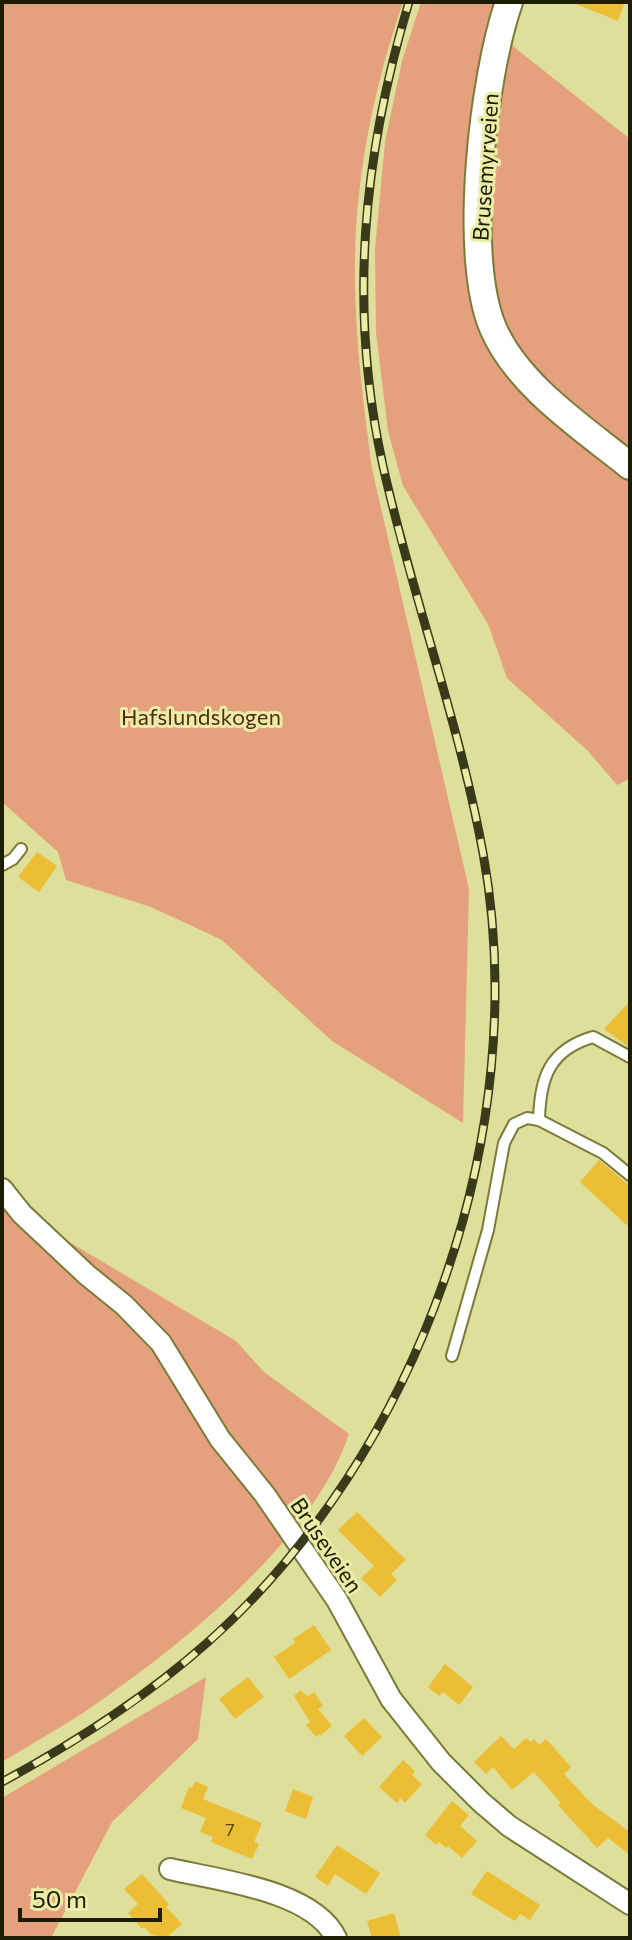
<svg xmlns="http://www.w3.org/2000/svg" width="632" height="1940" font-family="Commissioner,sans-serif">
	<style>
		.green { fill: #e5a17d }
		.building { fill: #ecbe35 }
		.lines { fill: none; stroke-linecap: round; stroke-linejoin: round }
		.service-casing { stroke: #7b7b39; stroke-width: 14 }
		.minor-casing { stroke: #7b7b39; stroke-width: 24 }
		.tertiary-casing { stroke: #7b7b39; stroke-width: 30 }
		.service { stroke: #fff; stroke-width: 10 }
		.minor { stroke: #fff; stroke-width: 20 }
		.tertiary { stroke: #fff; stroke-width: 26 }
		.rail-casing { stroke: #3a3a1a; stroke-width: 9 }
		.rail { stroke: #ebeca7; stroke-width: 6; stroke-dasharray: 18; stroke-linecap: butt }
		.labels { text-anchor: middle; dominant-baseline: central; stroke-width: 6; stroke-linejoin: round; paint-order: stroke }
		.number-label { font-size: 18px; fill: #514510 }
		.street-label { font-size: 22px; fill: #1d1d03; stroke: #ebeca7 }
		.park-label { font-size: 22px; fill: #54290f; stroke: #ebeca7 }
	</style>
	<rect width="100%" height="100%" fill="#dddf9a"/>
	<g class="green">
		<path d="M2,2H403C372,93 353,188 355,285C356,347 364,408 372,469L469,889L463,1123L332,1041L222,940L151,907L66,880L58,852L2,802Z"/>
		<polygon points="421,2 509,2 499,35 630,139 630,779 617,785 588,751 507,678 488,624 403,486 388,431 376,332 375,249 385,142 402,61"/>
		<path d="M2,1189L22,1214L236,1341L264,1372L349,1434C314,1539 185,1642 96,1704C66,1725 33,1743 2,1762Z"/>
		<polygon points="206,1677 198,1739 112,1822 51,1938 2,1938 2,1798"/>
	</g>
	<g class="building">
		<polygon points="571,2 625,2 618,21"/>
		<polygon points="37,852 57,866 39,892 18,877"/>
		<polygon points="630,1001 630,1048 604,1029"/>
		<polygon points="599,1160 630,1186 630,1228 580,1182"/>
		<polygon points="357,1512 406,1560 391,1574 397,1580 380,1597 361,1578 374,1566 338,1530"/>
		<polygon points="314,1625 331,1650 289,1679 274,1657 295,1643 293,1639"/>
		<polygon points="445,1664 473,1687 459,1705 443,1692 439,1696 428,1687"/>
		<polygon points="248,1677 264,1697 235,1719 219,1699"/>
		<polygon points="301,1690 307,1697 314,1692 323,1706 318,1709 332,1726 321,1735 319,1734 316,1737 306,1725 310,1722 294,1696"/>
		<polygon points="364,1718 382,1737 362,1756 344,1736"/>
		<polygon points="501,1736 514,1749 526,1738 531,1742 534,1739 539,1745 546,1739 571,1767 564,1774 592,1804 630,1832 630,1855 608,1838 597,1848 558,1805 561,1803 534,1772 512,1790 493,1767 486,1774 474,1762"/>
		<polygon points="403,1760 415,1771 412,1775 422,1784 405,1803 400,1798 397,1803 379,1787"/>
		<polygon points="195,1781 208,1787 203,1799 262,1823 254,1842 259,1844 252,1859 211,1842 213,1837 200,1832 206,1818 181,1808 189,1787 192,1788"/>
		<polygon points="293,1789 313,1797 306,1819 285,1811"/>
		<polygon points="452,1801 469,1815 460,1826 477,1841 462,1858 448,1846 446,1848 439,1842 436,1845 425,1835"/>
		<polygon points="337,1845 380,1873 366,1894 335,1874 328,1886 315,1877"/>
		<polygon points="487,1871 540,1905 530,1920 520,1914 515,1921 471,1894"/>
		<polygon points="142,1874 169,1904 166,1907 182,1924 166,1938 152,1935 144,1927 142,1929 128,1913 138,1904 124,1889"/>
		<polygon points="394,1913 401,1938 372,1938 367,1921"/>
	</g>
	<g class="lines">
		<g class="service-casing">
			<g id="service">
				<polyline points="2,865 13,859 21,849"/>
				<path d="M630,1057L593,1037C549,1050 540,1078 539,1120L603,1153L630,1175"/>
				<polyline points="452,1356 488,1230 504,1143 514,1124 527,1118 539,1120"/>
			</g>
		</g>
		<g class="minor-casing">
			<g id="minor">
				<polyline points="2,1189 22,1214 87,1275 124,1305 161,1343 220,1439 265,1495 337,1600 391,1699 441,1762 481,1802 509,1826 630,1904"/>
				<path d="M170,1869C217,1880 313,1890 336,1938"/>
			</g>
		</g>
		<g class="tertiary-casing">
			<path id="tertiary" d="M509,2C483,77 462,255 493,328C517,385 584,429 630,466"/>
		</g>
		<use href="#service" class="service"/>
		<use href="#minor" class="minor"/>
		<use href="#tertiary" class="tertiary"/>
		<g class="rail-casing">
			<path id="rail" d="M2,1782C76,1742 145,1698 208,1642C419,1454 534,1132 483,853C459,721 412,596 383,466C348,307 363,156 409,2"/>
		</g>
		<use href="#rail" class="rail"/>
	</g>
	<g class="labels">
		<g class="number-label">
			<text x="230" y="1829">7</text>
		</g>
		<g class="street-label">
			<text transform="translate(485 167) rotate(-86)">Brusemyrveien</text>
			<text transform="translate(327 1545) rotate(56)">Bruseveien</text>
		</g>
		<g class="park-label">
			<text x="201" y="716">Hafslundskogen</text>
		</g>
	</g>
	<rect width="632" height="1940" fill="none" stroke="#1d1d03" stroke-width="8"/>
	<path d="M20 1908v12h140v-12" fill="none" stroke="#1d1d03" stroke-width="4"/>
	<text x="32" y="1908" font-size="24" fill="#1d1d03" stroke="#ebeca7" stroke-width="6" paint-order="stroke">50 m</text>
</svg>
